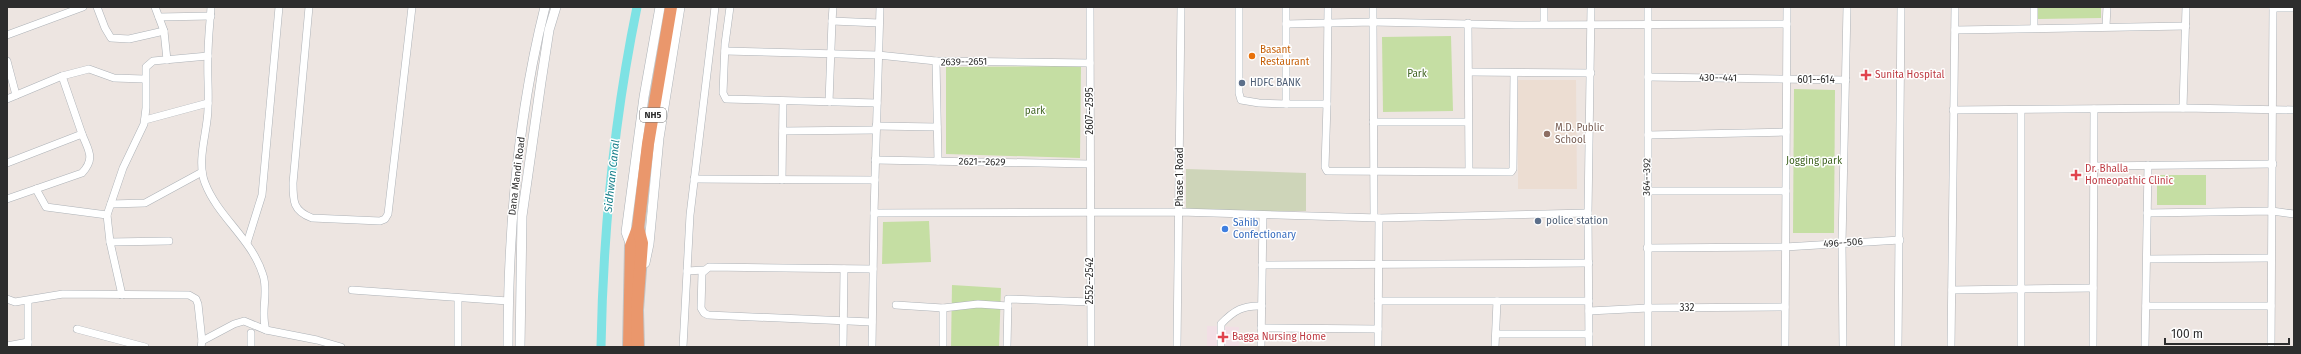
<svg xmlns="http://www.w3.org/2000/svg" width="2301" height="354" font-family="'Fira Sans',sans-serif">
	<style>
		.education { fill: #ecddd2 }
		.medical { fill: #f2dfe5 }
		.green { fill: #c5dea3 }
		.cemetery { fill: #ced5b9 }
		.lines { fill: none; stroke-linecap: round; stroke-linejoin: round }
		.canal { stroke: #7ee2e4; stroke-width: 9 }
		.minor-casing { stroke: #adb2b7; stroke-width: 8 }
		.tertiary-casing { stroke: #adb2b7; stroke-width: 10 }
		.trunk-casing { stroke: #c4c4c4; stroke-width: 14 }
		.minor { stroke: #fff; stroke-width: 7 }
		.tertiary { stroke: #fff; stroke-width: 9 }
		.trunk { stroke: #ea976c; stroke-width: 12 }
		.food-dot { fill: #e8710a; stroke: #fff; stroke-width: 1.5 }
		.health-dot { fill: #e0444e; stroke: #fff; stroke-width: 1.5 }
		.service-dot { fill: #5c6f8a; stroke: #fff; stroke-width: 1.5 }
		.education-dot { fill: #8d6e63; stroke: #fff; stroke-width: 1.5 }
		.shop-dot { fill: #3f7fe0; stroke: #fff; stroke-width: 1.5 }
		.labels { text-anchor: middle; dominant-baseline: central; stroke-width: 3; stroke-linejoin: round; paint-order: stroke }
		.shield { fill: #fff; stroke: #6c6c6c; stroke-width: 1 }
		.shield-label { font-size: 9px; font-weight: bold; fill: #2d2d2d }
		.food-label { font-size: 10px; fill: #c56008; stroke: #fff; text-anchor: start }
		.street-label { font-size: 10px; fill: #2d2d2d; stroke: #fff }
		.park-label { font-size: 10px; fill: #406422; stroke: #fff }
		.health-label { font-size: 10px; fill: #be3a42; stroke: #fff; text-anchor: start }
		.service-label { font-size: 10px; fill: #4e5e75; stroke: #fff; text-anchor: start }
		.education-label { font-size: 10px; fill: #785e54; stroke: #fff; text-anchor: start }
		.shop-label { font-size: 10px; fill: #366cbe; stroke: #fff; text-anchor: start }
		.water-label { font-size: 11px; font-style: italic; fill: #1a818c; stroke: #fff }
	</style>
	<rect width="100%" height="100%" fill="#ede5e1"/>
	<polygon class="education" points="1518,80 1576,80 1577,189 1518,189"/>
	<polygon class="medical" points="1207,326 1239,327 1239,347 1207,347"/>
	<g class="green">
		<polygon points="2038,7 2101,7 2101,18 2038,19"/>
		<polygon points="1451,36 1453,111 1383,112 1382,37"/>
		<polygon points="1081,66 1080,158 946,154 946,67"/>
		<polygon points="1794,89 1835,90 1834,233 1793,233"/>
		<rect x="2157" y="175" width="49" height="30"/>
		<polygon points="929,221 931,262 882,264 883,222"/>
		<polygon points="952,285 1001,288 999,347 951,347"/>
	</g>
	<polygon class="cemetery" points="1186,169 1306,173 1306,211 1186,211"/>
	<g class="lines">
		<path class="canal" d="M601,347C603,233 614,119 637,7"/>
		<g class="minor-casing">
			<g id="minor">
				<polyline points="97,7 105,28 111,38 129,39 164,31"/>
				<polyline points="155,7 164,31 167,60"/>
				<path d="M211,7C210,23 208,39 208,56C207,73 209,90 208,108C208,131 196,160 205,183C218,217 252,239 263,275C269,293 260,312 266,330L317,340L341,347"/>
				<path d="M309,7L293,183C293,201 293,211 312,218L380,221L385,219L388,214L412,7"/>
				<polyline points="730,7 725,44 723,93 726,99 877,103"/>
				<polyline points="833,7 832,21 879,23"/>
				<polyline points="1090,7 1091,347"/>
				<polyline points="1239,7 1239,93 1241,100 1259,103 1286,104"/>
				<polyline points="1286,7 1286,104 1327,104 1325,167 1327,171 1511,172 1513,169 1514,73"/>
				<polyline points="1373,7 1373,22 1515,25 1787,24"/>
				<polyline points="1648,7 1648,347"/>
				<polyline points="2034,7 2034,28"/>
				<polyline points="2273,8 2294,8"/>
				<polyline points="159,17 211,16"/>
				<polyline points="1468,23 1469,171"/>
				<polyline points="1286,24 1373,22 1374,217"/>
				<polyline points="1544,24 1544,7"/>
				<polyline points="2106,26 2107,7"/>
				<polyline points="1955,30 2186,26"/>
				<polyline points="7,35 83,7"/>
				<polyline points="725,51 878,55 936,61"/>
				<polyline points="7,61 16,95"/>
				<polyline points="1469,72 1591,73"/>
				<polyline points="62,76 82,134"/>
				<polyline points="1648,77 1846,80"/>
				<polyline points="7,99 62,76 89,69 114,78 144,79"/>
				<polyline points="829,102 832,21"/>
				<polyline points="1327,104 1328,7"/>
				<polyline points="2183,108 2186,7"/>
				<polyline points="1953,110 2183,108 2294,110"/>
				<polyline points="145,120 208,103"/>
				<polyline points="1373,122 1468,122"/>
				<polyline points="876,126 937,127"/>
				<polyline points="783,131 876,130"/>
				<polyline points="1648,135 1786,132"/>
				<polyline points="875,160 1090,164"/>
				<polyline points="938,161 936,61 1090,63"/>
				<path d="M7,163L82,134C88,150 96,158 82,173L7,199"/>
				<polyline points="2095,166 2273,164"/>
				<polyline points="694,179 875,180"/>
				<polyline points="782,180 783,101"/>
				<polyline points="36,189 46,207 107,215"/>
				<polyline points="1647,191 1786,191"/>
				<polyline points="111,204 145,203 202,172"/>
				<polyline points="874,213 880,7"/>
				<polyline points="2147,213 2272,211 2294,214"/>
				<polyline points="110,242 169,241"/>
				<polyline points="247,243 262,195 279,7"/>
				<polyline points="1647,248 1785,247 1900,240"/>
				<polyline points="2147,259 2271,258"/>
				<polyline points="1262,265 1589,263"/>
				<polyline points="687,271 704,270"/>
				<polyline points="352,290 508,301"/>
				<polyline points="1952,290 2093,288"/>
				<polyline points="122,295 110,242 107,215 123,168 144,124 146,108 146,67 153,61 208,56"/>
				<polyline points="458,298 458,347"/>
				<polyline points="7,299 15,302 63,294 189,295 196,299 198,304 202,341 201,347"/>
				<polyline points="1378,301 1589,301"/>
				<polyline points="896,305 943,308 978,304 1008,306"/>
				<polyline points="2146,306 2271,306"/>
				<polyline points="1589,311 1648,308 1785,307"/>
				<polyline points="872,322 708,315 704,313 701,308 702,273 709,267 873,269"/>
				<polyline points="1261,328 1378,329"/>
				<polyline points="77,329 145,347"/>
				<polyline points="251,333 251,347"/>
				<polyline points="1496,334 1589,334"/>
				<polyline points="202,341 234,324 244,321 266,330"/>
				<polyline points="7,346 28,342"/>
				<polyline points="28,347 28,301"/>
				<polyline points="683,347 690,215 715,7"/>
				<polyline points="843,347 844,269"/>
				<polyline points="872,347 874,213 1180,212 1379,218 1588,213"/>
				<polyline points="943,347 943,308"/>
				<polyline points="1007,347 1008,299 1090,302"/>
				<polyline points="1177,347 1181,7"/>
				<path d="M1221,347V324C1234,310 1244,305 1262,306"/>
				<polyline points="1261,347 1263,216"/>
				<polyline points="1378,347 1379,218"/>
				<polyline points="1495,347 1497,301"/>
				<polyline points="1589,347 1588,213 1591,7"/>
				<polyline points="1785,347 1787,7"/>
				<polyline points="1843,347 1842,243 1847,7"/>
				<polyline points="1898,347 1901,7"/>
				<polyline points="1951,347 1955,7"/>
				<polyline points="2021,347 2021,110"/>
				<polyline points="2093,347 2094,109"/>
				<polyline points="2145,347 2148,165"/>
				<polyline points="2271,347 2273,7"/>
			</g>
		</g>
		<g class="tertiary-casing">
			<g id="tertiary">
				<polyline points="631,246 626,232 644,97 660,7"/>
				<polyline points="645,263 649,244 659,138 680,7"/>
				<path d="M508,347C508,233 517,118 545,7"/>
				<polyline points="520,347 522,216 541,82 549,30 556,7"/>
			</g>
		</g>
		<g class="trunk-casing">
			<g id="trunk">
				<polyline points="629,347 631,246 638,228 648,144 671,7"/>
				<polyline points="638,347 637,310 642,243 638,228"/>
			</g>
		</g>
		<use href="#minor" class="minor"/>
		<use href="#tertiary" class="tertiary"/>
		<use href="#trunk" class="trunk"/>
	</g>
	<circle class="food-dot" cx="1252" cy="56" r="4"/>
	<g class="health-dot">
		<path d="M1864 69h4v4h4v4h-4v4h-4v-4h-4v-4h4z"/>
		<path d="M2074 169h4v4h4v4h-4v4h-4v-4h-4v-4h4z"/>
		<path d="M1221 331h4v4h4v4h-4v4h-4v-4h-4v-4h4z"/>
	</g>
	<g class="service-dot">
		<circle cx="1242" cy="83" r="4"/>
		<circle cx="1538" cy="221" r="4"/>
	</g>
	<circle class="education-dot" cx="1547" cy="134" r="4"/>
	<circle class="shop-dot" cx="1225" cy="229" r="4"/>
	<g class="labels">
		<rect class="shield" x="640" y="108" width="26" height="14" rx="3"/>
		<g class="shield-label">
			<text x="653" y="115">NH5</text>
		</g>
		<g class="food-label">
			<text x="1260" y="50">Basant<tspan x="1260" dy="12">Restaurant</tspan></text>
		</g>
		<g class="street-label">
			<text transform="translate(964 62) rotate(-1)">2639--2651</text>
			<text transform="translate(1718 78) rotate(1)">430--441</text>
			<text x="1816" y="80">601--614</text>
			<text transform="translate(1090 111) rotate(-90)">2607--2595</text>
			<text transform="translate(982 162) rotate(1)">2621--2629</text>
			<text transform="translate(517 176) rotate(-83)">Dana Mandi Road</text>
			<text transform="translate(1180 177) rotate(-90)">Phase 1 Road</text>
			<text transform="translate(1647 177) rotate(-89)">364--392</text>
			<text transform="translate(1843 243) rotate(-4)">496--506</text>
			<text transform="translate(1090 281) rotate(-90)">2552--2542</text>
			<text x="1687" y="308">332</text>
		</g>
		<g class="park-label">
			<text x="1417" y="74">Park</text>
			<text x="1035" y="111">park</text>
			<text x="1814" y="161">Jogging park</text>
		</g>
		<g class="health-label">
			<text x="1875" y="75">Sunita Hospital</text>
			<text x="2085" y="169">Dr. Bhalla<tspan x="2085" dy="12">Homeopathic Clinic</tspan></text>
			<text x="1232" y="337">Bagga Nursing Home</text>
		</g>
		<g class="service-label">
			<text x="1250" y="83">HDFC BANK</text>
			<text x="1546" y="221">police station</text>
		</g>
		<g class="education-label">
			<text x="1555" y="128">M.D. Public<tspan x="1555" dy="12">School</tspan></text>
		</g>
		<g class="shop-label">
			<text x="1233" y="223">Sahib<tspan x="1233" dy="12">Confectionary</tspan></text>
		</g>
		<g class="water-label">
			<text transform="translate(612 176) rotate(-84)">Sidhwan Canal</text>
		</g>
	</g>
	<rect width="2301" height="354" fill="none" stroke="#2d2d2d" stroke-width="16"/>
	<path d="M2165 338v6h124v-6" fill="none" stroke="#2d2d2d" stroke-width="2"/>
	<text x="2171" y="338" font-size="12" fill="#2d2d2d" stroke="#ffffff" stroke-width="3" paint-order="stroke">100 m</text>
</svg>
